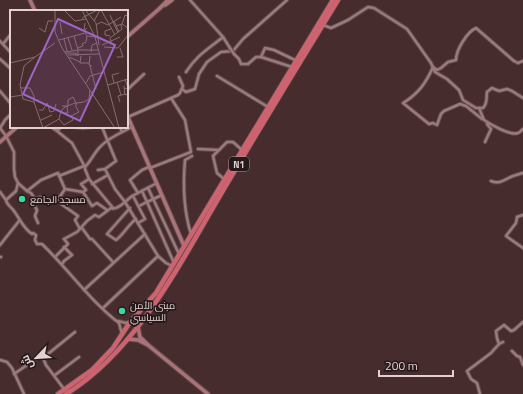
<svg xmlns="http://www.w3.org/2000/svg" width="523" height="394" font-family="'Titillium Web',Cairo,sans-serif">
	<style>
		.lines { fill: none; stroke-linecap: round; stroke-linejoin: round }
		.street-casing { stroke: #60494b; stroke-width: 4.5 }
		.secondary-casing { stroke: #60494b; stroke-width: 5.5 }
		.highway-casing { stroke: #60494b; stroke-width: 6 }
		.street { stroke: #9b7a7c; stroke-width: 2.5 }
		.secondary { stroke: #aa7378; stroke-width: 3.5 }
		.highway { stroke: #cd636f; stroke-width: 4.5 }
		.street-bridge-casing { stroke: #60494b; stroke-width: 4.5; stroke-linecap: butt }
		.street-bridge { stroke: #9b7a7c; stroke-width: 2.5 }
		.poi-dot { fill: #40d4a2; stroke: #25191a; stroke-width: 1.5 }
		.labels { text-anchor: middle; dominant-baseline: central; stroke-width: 3.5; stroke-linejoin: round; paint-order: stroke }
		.shield { fill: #25191a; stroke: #aa999a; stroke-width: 1 }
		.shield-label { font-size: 9px; font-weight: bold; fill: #e3d0d1 }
		.poi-label { font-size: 10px; fill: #e3d0d1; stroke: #25191a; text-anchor: start }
		.inset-road { fill: none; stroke: #856e6f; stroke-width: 1 }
		.view { fill: #9f65c5; fill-opacity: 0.15; stroke: #9f65c5; stroke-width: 2 }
		.inset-edge { fill: none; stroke: #e3d0d1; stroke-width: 2 }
	</style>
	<rect width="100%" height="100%" fill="#472c2e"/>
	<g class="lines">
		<g class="street-casing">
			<g id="street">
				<polyline points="190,0 223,37 230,48"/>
				<path d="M323,25L331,28L348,20L368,7L374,8L407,29L431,63L435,72L447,79L459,90L463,100L476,108H479L484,120C490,124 510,136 518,133C519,133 522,130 523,129"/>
				<polyline points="0,41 11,53"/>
				<polyline points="3,44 11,34"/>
				<polyline points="234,54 239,59 241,64 248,64 256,57 261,57 292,67"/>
				<polyline points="261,57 265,48 274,50 297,61"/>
				<polyline points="0,59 11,69"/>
				<path d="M433,67C426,83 418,94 403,103L429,124L433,123L437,125L441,114L444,111L460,104L466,106L482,119"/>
				<path d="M433,67L437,70L441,68L448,62L456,60C456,50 467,32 476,28L514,61L518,63L523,61"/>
				<path d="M186,72C197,55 207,50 223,37"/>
				<polyline points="217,76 268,107"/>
				<polyline points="182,89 186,92 195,89 199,74 207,62 221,52 233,51 243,39 287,0"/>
				<polyline points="127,90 144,74"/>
				<polyline points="0,91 11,104"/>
				<path d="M479,108H483C488,103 486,98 487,92L492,88L499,91L507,89L512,91L523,98"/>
				<polyline points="128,117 178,95 180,93 183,86 179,77"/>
				<polyline points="51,127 57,131 61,127"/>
				<polyline points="74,127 83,128 92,127"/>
				<polyline points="120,127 122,132"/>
				<path d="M0,128L6,136L14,152V169L15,177L18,183L16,191L6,200C7,205 11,207 14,211C20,219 23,228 32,234L33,233L36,235L35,240L37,244H42C69,270 90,301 119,323L122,334"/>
				<polyline points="0,128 5,120 11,114"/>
				<polyline points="57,131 72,143 85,167"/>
				<polyline points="485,142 491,129 487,124"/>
				<polyline points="198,149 219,150"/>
				<polyline points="150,168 191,152 185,120 171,98"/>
				<polyline points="98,170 105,169"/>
				<polyline points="59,176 84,166"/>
				<path d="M89,179L85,169V167C91,161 94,153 100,147C109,137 121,133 132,127"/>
				<polyline points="224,179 217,173 213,156 227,142 233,142 242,150"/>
				<path d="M491,181C500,185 505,179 513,176C516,175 520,174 523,173"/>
				<polyline points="18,183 27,191 41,180 58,173 65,189 83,192 86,190 81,184 89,179 113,208"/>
				<polyline points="157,183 132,196 125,202 158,256 166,263 172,266"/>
				<polyline points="92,184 108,175"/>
				<polyline points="148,188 179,254"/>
				<polyline points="65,189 57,201 78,216 75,220 80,229"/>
				<polyline points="27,191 31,193 35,199 40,197 44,199 57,201"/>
				<polyline points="0,192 6,200"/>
				<polyline points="83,192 92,206 97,203 107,210"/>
				<polyline points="138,193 130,180 142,170 149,167"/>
				<polyline points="162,195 147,202 174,263"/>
				<polyline points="133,196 145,219 138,223"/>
				<polyline points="35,199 34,205 37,210 35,216 38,223"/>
				<polyline points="139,206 147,202 142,191"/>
				<path d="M130,208L107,234L116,240C124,234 128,225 136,219"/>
				<polyline points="523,215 517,217 516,223 506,236 523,248"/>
				<polyline points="82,228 90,239 92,239 113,262"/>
				<path d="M191,234C184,212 183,183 185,160L192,156"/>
				<polyline points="0,245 19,221"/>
				<polyline points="0,257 1,257"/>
				<path d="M55,257L68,244L64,239L77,232L87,221L95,215L99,217L111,208C116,210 121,205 125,202L115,189L105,169L116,161L102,127"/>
				<polyline points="62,264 64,261 72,255 64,247"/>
				<polyline points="84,290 145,234"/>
				<polyline points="103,308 158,256"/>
				<polyline points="118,321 126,323 129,322"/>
				<polyline points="499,344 503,342"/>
				<polyline points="512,351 517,356 520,357 523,365"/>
				<polyline points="43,358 46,365 64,389"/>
				<polyline points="0,360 7,362 12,368 24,394"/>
				<polyline points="14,374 40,356 43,358 75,332"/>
				<polyline points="55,375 79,357"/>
				<polyline points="480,394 477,383 471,379 467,371 491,353 499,344 497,338 496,331 504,325 511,331 514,330 523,322"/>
			</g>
		</g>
		<g class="secondary-casing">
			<g id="secondary">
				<polyline points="30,0 35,11"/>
				<polyline points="165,5 172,0"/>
				<polyline points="127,37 159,9 168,0"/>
				<polyline points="127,115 184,246"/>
				<polyline points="0,142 17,127"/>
				<polyline points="128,339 138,340 148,345 140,337 138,327"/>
				<polyline points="148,345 208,394"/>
			</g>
		</g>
		<g class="highway-casing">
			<g id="highway">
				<polyline points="58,394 92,370 113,348 130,322 156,293 333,0"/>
				<path d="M66,394C139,349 182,259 225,187C262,124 300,62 338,0"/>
			</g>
		</g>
		<use href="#street" class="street"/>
		<use href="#secondary" class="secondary"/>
		<use href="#highway" class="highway"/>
		<g class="street-bridge-casing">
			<polyline id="street-bridge" points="230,48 234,54"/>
		</g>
		<use href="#street-bridge" class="street-bridge"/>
	</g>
	<g class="poi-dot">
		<circle cx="22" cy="199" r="4"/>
		<circle cx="122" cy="311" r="4"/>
	</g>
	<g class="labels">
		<rect class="shield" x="229" y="157" width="20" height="14" rx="3"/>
		<g class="shield-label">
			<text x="239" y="164">N1</text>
		</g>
		<g class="poi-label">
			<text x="30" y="199">مسجد الجامع</text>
			<text x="130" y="305">مبنى الأمن<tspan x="130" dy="12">السياسي</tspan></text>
		</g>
	</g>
	<g transform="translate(10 10)">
		<rect width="118" height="118" fill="#472c2e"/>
		<path class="inset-road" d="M45,0V22L52,38L105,118M54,0L65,11L76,9M72,0L85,27L109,118M91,0L99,14M76,1L86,13L89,35M100,5L108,23M72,8L87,0M84,11L90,0M104,11L109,22M50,12L52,24M75,13L74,21L77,18M99,14L105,25M112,14L115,5L118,6M86,15L91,12L98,15L111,7M106,16L112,14L118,18M29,18L35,22L38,11H43M64,26L68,40H88M100,26L95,25V21L101,19M58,28L62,40M54,29L57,41M49,30L75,23L77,26L86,27M101,32L100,28L112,19L111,15M92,35L110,27M94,37L108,38L118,25M68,38L73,36L72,34L76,32L77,26M55,42L68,40V46M81,42L82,35L87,33M56,43H66V46M58,45L89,44M71,46L70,53H79M80,46L79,55L82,56M25,47L14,56L10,75L13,89L24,92L33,118M59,47L70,52M107,47H113L110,38M0,53L25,47L45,33M80,56L86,79M107,72L111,85M76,73L80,66L94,62M104,73L102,65L109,63M98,75L118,69M114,76L115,85L118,84M11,78H20L24,86V92M114,79L118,78L115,69M0,87L13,85M110,92L108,86L115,84M52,96H58V90L63,87L66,93V97L69,102L61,106L63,110L54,115L49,109L51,101L55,97L65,93H67L74,92L79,89L80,80M29,100H33L37,93L40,102L44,101L46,94M52,103H58L57,97M31,110L42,105M33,118L49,109"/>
		<path class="view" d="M48,9L105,35L70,111L13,84Z"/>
		<rect width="118" height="118" class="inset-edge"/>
	</g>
	<g transform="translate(36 358) rotate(245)" stroke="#25191a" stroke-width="3" paint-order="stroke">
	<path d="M0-3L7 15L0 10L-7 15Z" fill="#e3d0d1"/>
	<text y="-6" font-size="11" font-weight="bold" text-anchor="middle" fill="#e3d0d1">ش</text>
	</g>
	<path d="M379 370v6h74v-6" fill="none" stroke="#e3d0d1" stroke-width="2"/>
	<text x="385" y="370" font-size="12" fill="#e3d0d1" stroke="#25191a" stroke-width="3" paint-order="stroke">200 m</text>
</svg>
